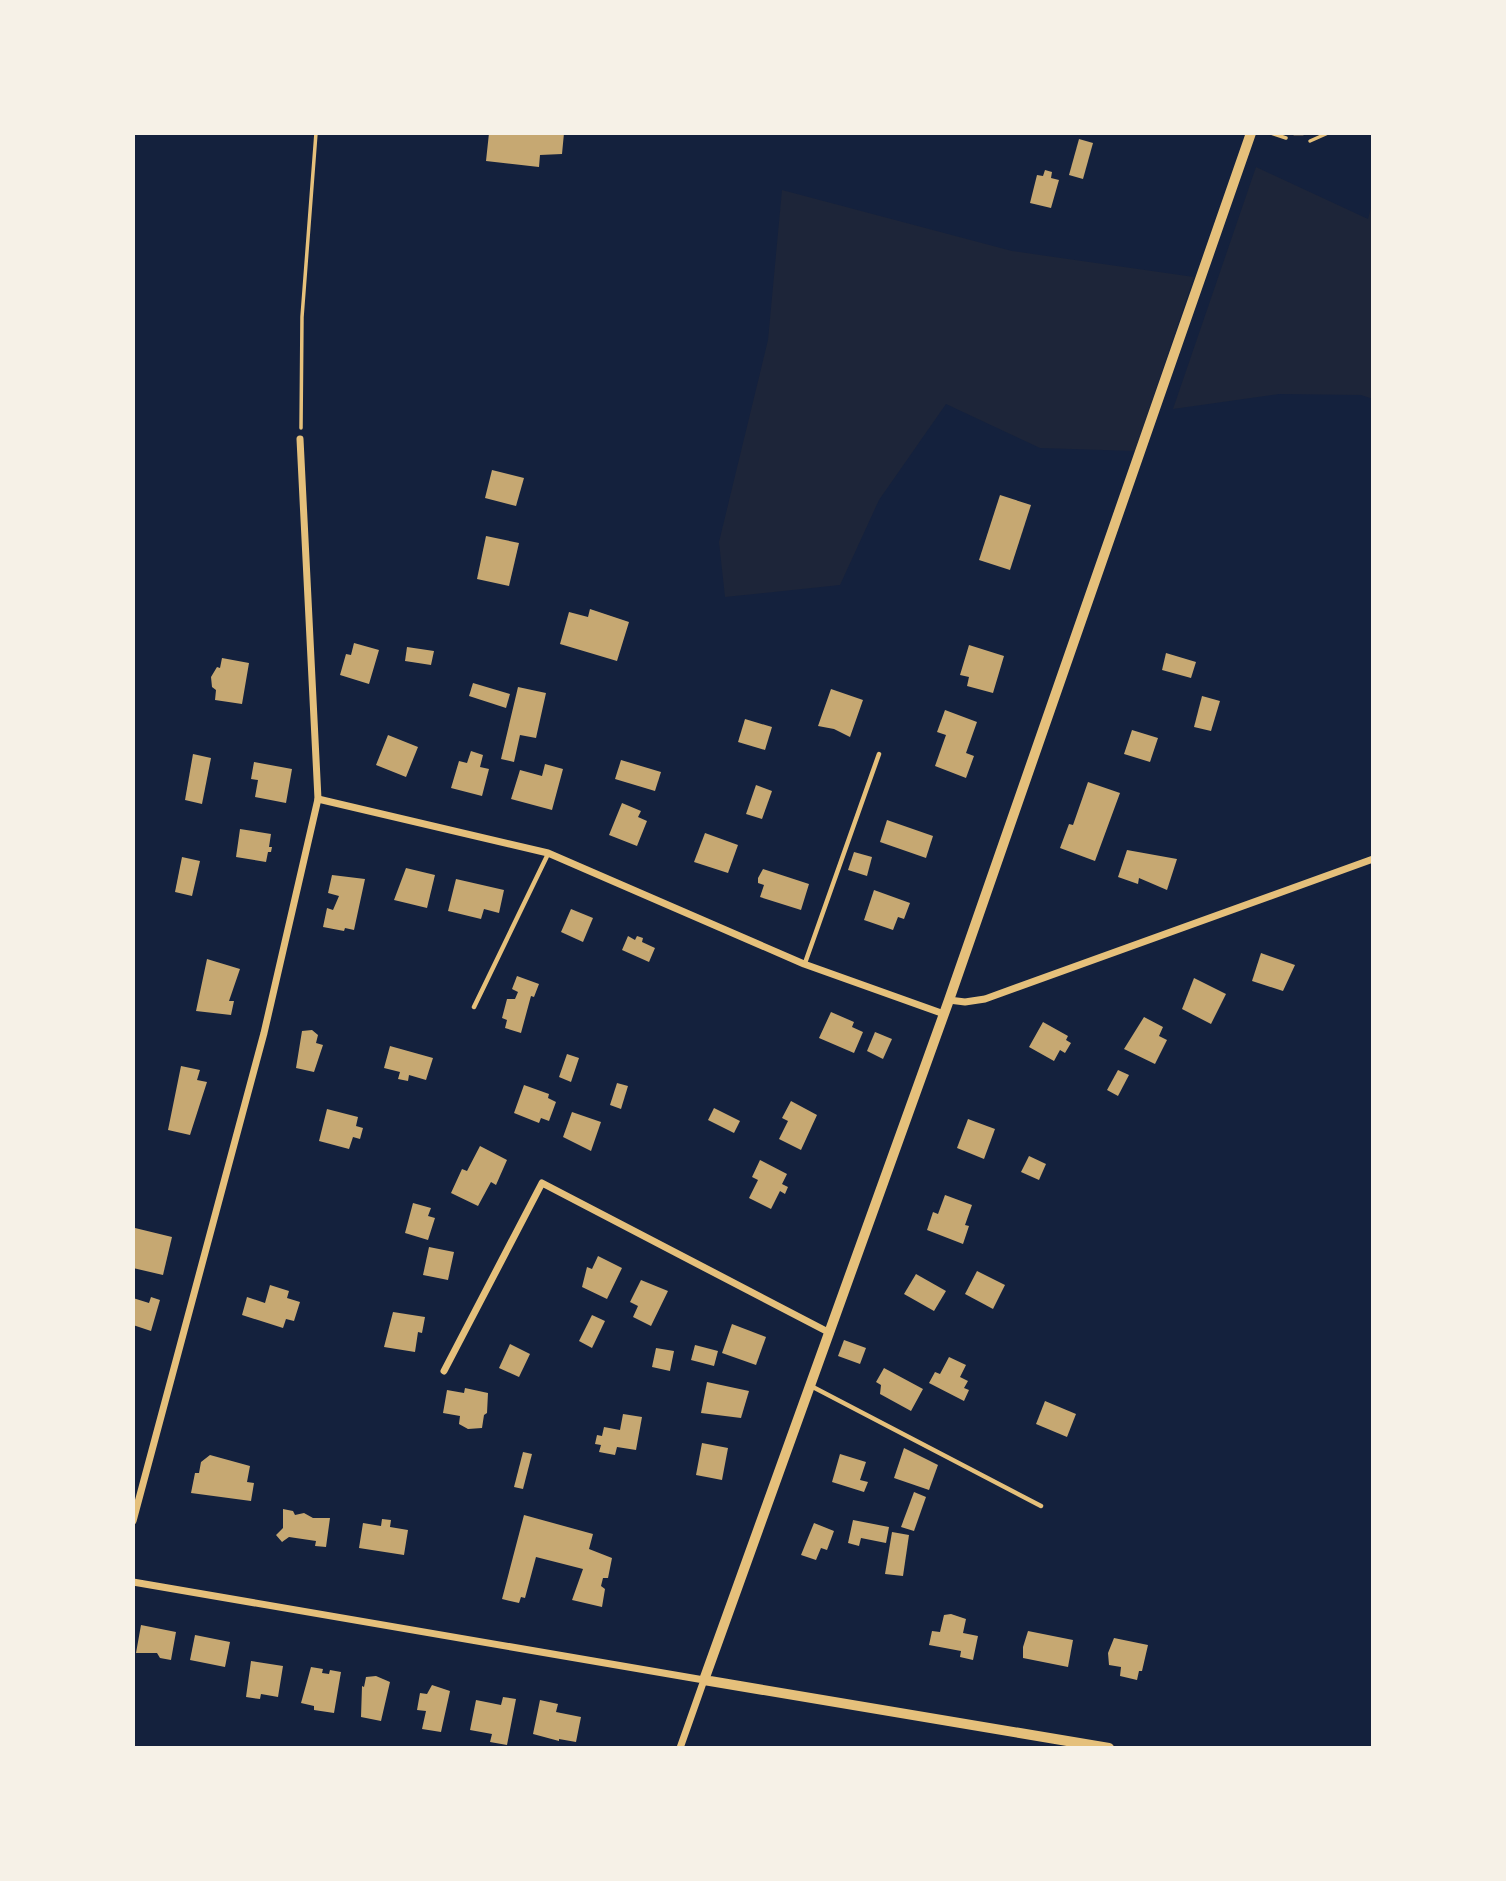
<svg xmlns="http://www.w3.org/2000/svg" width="1506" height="1881" font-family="Barlow,sans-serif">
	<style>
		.green { fill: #1d2539 }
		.building { fill: #c6a872 }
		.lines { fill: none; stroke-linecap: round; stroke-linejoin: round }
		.path { stroke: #e5c07b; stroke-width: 3.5 }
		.service { stroke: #e5c07b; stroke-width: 4.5 }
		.minor { stroke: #e5c07b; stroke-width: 7 }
		.tertiary { stroke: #e5c07b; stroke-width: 10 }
	</style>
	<rect width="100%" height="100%" fill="#14213d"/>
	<g class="green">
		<polygon points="1256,167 1368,219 1373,200 1373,399 1361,395 1279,394 1173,409"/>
		<polygon points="782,190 1012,251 1194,277 1135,451 1040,448 946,404 879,500 840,585 725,597 719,542 768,340"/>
	</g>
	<g class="building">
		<polygon points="489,133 564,133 562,154 540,155 539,167 486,161"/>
		<polygon points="1079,139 1093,143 1083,179 1069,175"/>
		<polygon points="1045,170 1052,172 1051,178 1059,180 1051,208 1030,203 1037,175 1043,176"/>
		<polygon points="492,470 524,478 516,506 485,498"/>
		<polygon points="1000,495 1031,505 1010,570 979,560"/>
		<polygon points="486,536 519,543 509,586 477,579"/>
		<polygon points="590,609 629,622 617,661 560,644 569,612 588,617"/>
		<polygon points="354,643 379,650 369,684 340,675 346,654 351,655"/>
		<polygon points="969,645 1004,656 993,693 967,686 969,677 960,675"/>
		<polygon points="407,647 434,651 431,665 405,661"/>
		<polygon points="1166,653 1196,662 1191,678 1162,670"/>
		<polygon points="222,658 249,663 242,704 215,700 216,690 212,687 211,677 217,667 220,668"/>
		<polygon points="473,683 510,694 506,708 469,696"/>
		<polygon points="518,687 546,693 536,738 520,735 514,762 501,759"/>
		<polygon points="831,689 863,700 850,737 834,729 818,726"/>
		<polygon points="1202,696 1220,701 1211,731 1194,727"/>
		<polygon points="945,710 977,722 966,753 974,756 966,778 935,766 946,735 937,732"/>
		<polygon points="745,719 772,727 765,750 738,742"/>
		<polygon points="1132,730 1158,738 1150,762 1124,754"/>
		<polygon points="388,735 418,747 406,777 376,765"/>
		<polygon points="471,751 483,755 480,767 489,769 482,796 451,788 459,761 467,763"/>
		<polygon points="193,754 211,758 202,804 185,800"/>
		<polygon points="621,760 661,772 655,791 615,779"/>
		<polygon points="254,762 292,769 286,803 255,797 258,780 251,779"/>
		<polygon points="545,764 563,769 552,810 511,799 520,770 542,776"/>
		<polygon points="1088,782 1120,793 1095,861 1060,848 1069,824 1073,825"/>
		<polygon points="756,785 772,791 762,819 746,814"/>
		<polygon points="622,803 641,811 638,817 647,821 637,846 609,835"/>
		<polygon points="887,820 933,836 926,858 880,842"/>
		<polygon points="240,829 271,834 269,847 272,847 271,852 268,852 266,862 236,857"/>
		<polygon points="705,833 738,845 728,873 694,862"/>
		<polygon points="1127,850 1177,859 1167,890 1139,878 1138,884 1118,877"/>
		<polygon points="854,852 872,857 867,876 848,870"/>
		<polygon points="182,857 200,861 192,896 175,892"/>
		<polygon points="406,868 435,875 427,908 394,900"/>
		<polygon points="763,869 809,884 801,910 760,897 764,885 758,883 758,878"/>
		<polygon points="332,875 365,879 354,930 345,928 344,931 323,927 327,908 333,910 339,896 328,893"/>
		<polygon points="456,879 504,890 499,913 484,909 481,919 448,911"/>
		<polygon points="874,890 910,903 904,919 898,917 893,930 864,920"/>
		<polygon points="571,909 593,918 583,942 561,932"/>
		<polygon points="628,936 635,940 637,936 643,938 642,942 655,948 649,962 622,950"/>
		<polygon points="1261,953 1295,965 1283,991 1252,981"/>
		<polygon points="207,959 240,969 229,1001 234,1001 231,1015 196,1011"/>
		<polygon points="517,976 539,984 534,997 531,996 521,1033 505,1028 507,1020 502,1018 507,999 515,999 518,992 512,989"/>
		<polygon points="1194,978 1226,994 1211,1024 1182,1009"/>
		<polygon points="831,1012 854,1022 852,1027 863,1032 854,1053 819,1038"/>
		<polygon points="1144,1017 1163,1027 1159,1036 1167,1040 1155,1064 1124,1049"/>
		<polygon points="1043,1022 1068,1036 1066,1040 1071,1043 1065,1053 1060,1050 1054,1061 1029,1047"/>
		<polygon points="312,1030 318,1035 316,1043 323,1045 314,1072 296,1068 302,1031"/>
		<polygon points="875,1032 892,1039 883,1059 867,1051"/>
		<polygon points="390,1046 433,1058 426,1080 409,1075 408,1081 398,1079 400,1072 384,1068"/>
		<polygon points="567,1054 579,1058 571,1082 559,1077"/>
		<polygon points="181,1066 200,1070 197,1080 207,1082 190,1135 168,1130"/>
		<polygon points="1118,1070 1129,1075 1118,1096 1107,1090"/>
		<polygon points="617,1083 628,1086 621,1109 610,1105"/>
		<polygon points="524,1085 549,1094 548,1098 556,1102 549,1121 541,1118 539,1123 514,1113"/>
		<polygon points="791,1101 817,1115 801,1150 779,1139 788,1121 782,1118"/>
		<polygon points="714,1108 740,1121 734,1133 708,1120"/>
		<polygon points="327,1109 358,1117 356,1126 363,1128 360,1139 353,1137 349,1149 319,1141"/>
		<polygon points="572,1112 601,1122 591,1151 563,1137"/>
		<polygon points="968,1119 995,1129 984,1159 957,1148"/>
		<polygon points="480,1146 507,1160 496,1185 491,1182 478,1206 451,1193 462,1169 467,1171"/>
		<polygon points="1029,1156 1046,1164 1039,1180 1021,1172"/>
		<polygon points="760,1160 787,1174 782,1184 788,1187 785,1194 780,1191 771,1209 749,1198 758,1180 752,1177"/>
		<polygon points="945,1195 972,1205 965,1225 969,1226 963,1244 927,1230 933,1212 938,1214"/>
		<polygon points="413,1203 431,1208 428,1216 435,1218 428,1240 405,1233"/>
		<polygon points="135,1228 172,1237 163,1275 133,1268"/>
		<polygon points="429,1247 454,1252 448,1280 423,1275"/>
		<polygon points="598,1256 622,1268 607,1299 582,1287 587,1267 592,1269"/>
		<polygon points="977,1271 1005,1285 993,1309 965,1294"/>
		<polygon points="916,1274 946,1291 934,1311 904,1294"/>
		<polygon points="641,1280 668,1291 651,1326 633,1317 638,1306 630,1302"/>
		<polygon points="270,1285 289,1291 287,1298 300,1302 294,1321 286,1319 283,1328 242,1315 247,1297 265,1303"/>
		<polygon points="151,1297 160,1300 151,1331 133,1325 133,1298 149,1303"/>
		<polygon points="393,1312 425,1317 422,1333 418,1332 415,1352 384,1347"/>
		<polygon points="592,1315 605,1321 592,1348 579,1341"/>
		<polygon points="732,1324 766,1337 756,1365 722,1353"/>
		<polygon points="844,1340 866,1348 860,1364 838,1356"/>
		<polygon points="510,1344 530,1354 519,1377 499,1368"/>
		<polygon points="695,1345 718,1351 714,1366 691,1360"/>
		<polygon points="656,1348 674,1351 670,1371 652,1367"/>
		<polygon points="949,1357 966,1365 960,1377 968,1381 964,1388 969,1390 964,1401 929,1383 935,1372 940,1374"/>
		<polygon points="884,1368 923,1389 911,1411 880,1394 881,1385 876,1382"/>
		<polygon points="707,1382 749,1391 741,1418 701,1413"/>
		<polygon points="465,1388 488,1393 487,1413 484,1415 482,1428 468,1429 459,1424 460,1416 443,1413 447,1390 464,1393"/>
		<polygon points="1045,1401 1076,1414 1067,1437 1036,1424"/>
		<polygon points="623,1414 642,1417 636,1450 617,1447 615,1455 599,1452 601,1445 595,1444 597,1435 602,1436 604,1427 620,1430"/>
		<polygon points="702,1443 728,1448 722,1480 696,1475"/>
		<polygon points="904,1448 938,1465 929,1490 894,1478"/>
		<polygon points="523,1452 532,1454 523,1489 514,1487"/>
		<polygon points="840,1454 866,1462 860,1480 868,1482 864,1492 832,1482"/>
		<polygon points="210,1455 250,1466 247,1482 254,1483 251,1501 191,1493 195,1473 199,1473 201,1462"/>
		<polygon points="914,1492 926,1497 914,1531 901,1527"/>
		<polygon points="283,1509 293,1511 295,1515 304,1513 313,1518 330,1518 326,1547 315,1546 316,1541 289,1537 282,1542 276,1535 283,1528"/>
		<polygon points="524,1515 593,1534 589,1549 612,1558 608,1578 603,1578 601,1586 605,1589 602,1607 572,1600 583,1569 536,1557 525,1598 521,1597 519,1603 502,1599"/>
		<polygon points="382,1519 391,1520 390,1527 408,1530 404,1555 359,1548 363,1523 381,1526"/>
		<polygon points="853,1520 889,1527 886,1543 861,1538 859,1546 848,1543"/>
		<polygon points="814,1523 834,1531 827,1550 821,1548 816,1560 801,1555"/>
		<polygon points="892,1532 909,1535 903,1576 885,1574"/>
		<polygon points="951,1614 966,1619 963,1633 978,1636 973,1660 960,1657 961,1651 929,1645 932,1631 940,1632 944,1615"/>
		<polygon points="141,1625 176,1632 171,1660 160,1658 157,1653 136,1653"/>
		<polygon points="1028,1631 1073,1640 1068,1667 1023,1658 1023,1647"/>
		<polygon points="195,1635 230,1642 225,1667 190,1660"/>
		<polygon points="1114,1638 1148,1645 1142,1671 1139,1671 1137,1680 1120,1676 1121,1667 1109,1665 1108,1653"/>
		<polygon points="251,1661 283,1666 278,1697 261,1694 260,1699 246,1697"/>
		<polygon points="311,1667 323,1669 322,1673 329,1674 330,1670 341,1672 334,1713 314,1710 314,1706 301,1703"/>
		<polygon points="376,1676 390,1682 381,1721 361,1717 362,1686 364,1687 366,1677"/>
		<polygon points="432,1685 450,1691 441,1732 422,1729 426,1711 417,1710 420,1693 427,1694"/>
		<polygon points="503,1697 516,1699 507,1745 490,1742 492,1734 470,1730 476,1700 501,1705"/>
		<polygon points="540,1700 558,1704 556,1712 581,1717 576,1742 559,1739 559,1741 533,1734"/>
	</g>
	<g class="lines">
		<g class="path">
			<polyline points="1271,133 1286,138"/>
			<polyline points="1310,141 1328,133"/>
			<polyline points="301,428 302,317 316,133"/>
		</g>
		<g class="service">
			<polyline points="1294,133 1303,133"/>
			<polyline points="805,963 879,754"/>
			<polyline points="474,1007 548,854"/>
			<polyline points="811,1386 1041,1506"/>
		</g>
		<g class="minor">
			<polyline points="318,799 548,853 804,964 944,1014"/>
			<polyline points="949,1000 965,1002 985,999 1373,859"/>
			<polyline points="444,1371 542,1183 830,1333"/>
			<polyline points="133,1521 264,1033 318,799 300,439"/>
			<polyline points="133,1582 704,1680 680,1748"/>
		</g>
		<polyline class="tertiary" points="1109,1748 704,1680 949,1000 1251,133"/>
	</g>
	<rect width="1506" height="1881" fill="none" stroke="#f6f1e7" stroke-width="270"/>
</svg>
